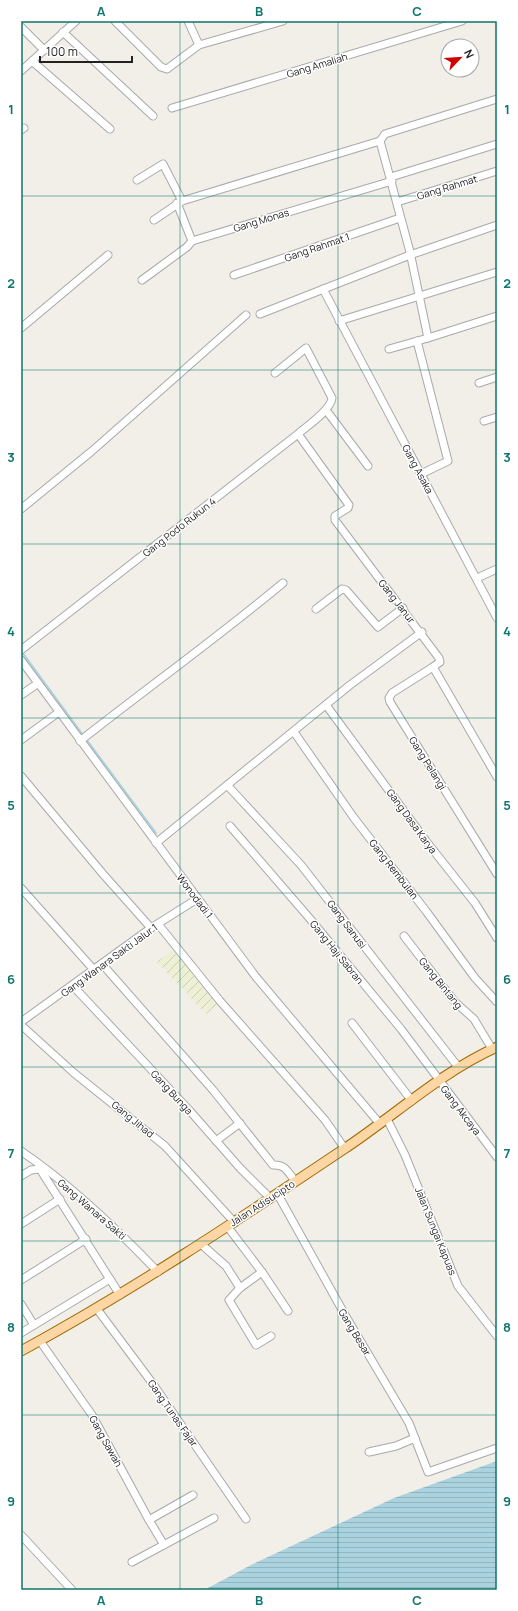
<svg xmlns="http://www.w3.org/2000/svg" width="518" height="1611" font-family="Manrope,sans-serif">
	<style>
		.farmland { fill: url(#farmland-furrows) }
		.water { fill: url(#water-rules) }
		.lines { fill: none; stroke-linecap: round; stroke-linejoin: round }
		.stream { stroke: #aad3df; stroke-width: 2 }
		.minor-casing { stroke: #a9a9a9; stroke-width: 9 }
		.major-casing { stroke: #a06b00; stroke-width: 11 }
		.minor { stroke: #fff; stroke-width: 7 }
		.major { stroke: #fcd6a4; stroke-width: 9 }
		.grid { fill: none; stroke: #0f766e; stroke-width: 1; stroke-opacity: 0.55 }
		.labels { text-anchor: middle; dominant-baseline: central; stroke-width: 3; stroke-linejoin: round; paint-order: stroke }
		.street-label { font-size: 10px; fill: #222; stroke: #fff }
		.neatline { fill: none; stroke: #0f766e; stroke-width: 1.5 }
		.grid-label { font-size: 13px; text-anchor: middle; font-weight: bold; fill: #0f766e }
	</style>
	<defs>
		<pattern id="farmland-furrows" width="10" height="10" patternUnits="userSpaceOnUse"><rect width="10" height="10" fill="#eef0d5"/><path d="M-1 1l2-2M0 10L10 0M9 11l2-2" fill="none" stroke="#ccceb7"/></pattern>
		<pattern id="water-rules" width="6" height="5" patternUnits="userSpaceOnUse"><rect width="6" height="5" fill="#aad3df"/><path d="M0 2.5h6" fill="none" stroke="#92b5bf"/></pattern>
	</defs>
	<rect width="100%" height="100%" fill="#f2efe9"/>
	<polygon class="farmland" points="175,948 221,1002 206,1014 157,962"/>
	<polygon class="water" points="497,1461 497,1590 204,1590 253,1564 394,1498"/>
	<g class="lines">
		<g class="stream">
			<polyline points="22,652 83,735"/>
			<polyline points="86,739 156,833"/>
		</g>
		<g class="minor-casing">
			<g id="minor">
				<polyline points="115,21 161,67 167,69 199,45 283,21"/>
				<polyline points="188,21 199,45"/>
				<polyline points="21,27 44,50"/>
				<polyline points="63,32 153,116"/>
				<polyline points="32,61 110,129"/>
				<polyline points="21,71 76,21"/>
				<polyline points="172,108 462,21"/>
				<polyline points="21,130 24,128"/>
				<polyline points="380,141 385,134 497,99"/>
				<polyline points="391,177 497,144"/>
				<polyline points="137,180 163,164 182,201"/>
				<polyline points="397,202 497,171"/>
				<polyline points="177,203 192,241"/>
				<polyline points="154,220 182,201 380,141 410,252 428,338 389,349"/>
				<polyline points="234,275 400,218"/>
				<polyline points="142,280 187,247 192,241 392,181"/>
				<polyline points="323,289 497,618"/>
				<polyline points="260,314 410,255 497,225"/>
				<polyline points="339,321 497,272"/>
				<polyline points="21,328 108,255"/>
				<polyline points="428,338 497,316"/>
				<polyline points="417,341 448,461 421,474"/>
				<polyline points="479,383 497,377"/>
				<polyline points="326,410 368,466"/>
				<polyline points="484,421 497,417"/>
				<polyline points="298,434 349,505 348,508 335,516 335,520 439,658 440,662 433,667 497,777"/>
				<polyline points="21,509 92,451 246,315"/>
				<polyline points="477,578 497,569"/>
				<polyline points="316,609 342,589 346,590 378,627 403,608"/>
				<path d="M21,650L298,434C307,426 331,410 332,398L306,348L275,373"/>
				<polyline points="21,660 256,977 380,1124"/>
				<polyline points="433,667 392,693 389,698 390,702 497,874"/>
				<polyline points="21,695 37,684"/>
				<polyline points="326,705 426,841 475,903 497,938"/>
				<polyline points="294,732 354,818 426,911 475,978 497,1002"/>
				<polyline points="21,740 59,712"/>
				<path d="M80,741C147,688 217,638 283,583"/>
				<polyline points="21,776 103,874 151,928"/>
				<polyline points="227,785 301,865 459,1068"/>
				<polyline points="230,826 311,920 401,1029 497,1157"/>
				<polyline points="156,843 350,685 422,632"/>
				<polyline points="21,888 94,970"/>
				<polyline points="158,924 220,1001 325,1120 345,1149"/>
				<polyline points="404,936 455,1002 474,1019 492,1049"/>
				<path d="M102,964L213,1090L273,1165C285,1164 288,1172 295,1181"/>
				<polyline points="73,986 190,1111 240,1168 270,1198"/>
				<polyline points="21,1022 151,928 197,899"/>
				<polyline points="352,1023 412,1101"/>
				<polyline points="21,1025 74,1073 165,1146 235,1223"/>
				<polyline points="387,1119 405,1155 458,1286 497,1336"/>
				<polyline points="216,1141 240,1123"/>
				<path d="M21,1151C71,1185 116,1228 158,1272"/>
				<polyline points="21,1176 31,1170 40,1169 120,1295"/>
				<polyline points="277,1193 345,1315 409,1423 428,1472 497,1448"/>
				<polyline points="21,1224 60,1199"/>
				<polyline points="227,1226 262,1272 288,1311"/>
				<polyline points="201,1244 226,1266 240,1288"/>
				<polyline points="262,1272 240,1288 229,1300 256,1345 271,1336"/>
				<polyline points="21,1280 86,1239"/>
				<polyline points="21,1304 34,1325"/>
				<polyline points="97,1309 153,1384 246,1519"/>
				<polyline points="21,1333 110,1279"/>
				<polyline points="40,1341 92,1415 149,1520 164,1545"/>
				<polyline points="369,1452 396,1446 415,1438"/>
				<polyline points="149,1520 193,1495"/>
				<polyline points="21,1535 72,1590"/>
				<polyline points="132,1562 214,1518"/>
			</g>
		</g>
		<g class="major-casing">
			<path id="major" d="M21,1351C133,1290 238,1220 344,1149C394,1116 441,1072 497,1047"/>
		</g>
		<use href="#minor" class="minor"/>
		<use href="#major" class="major"/>
	</g>
	<path class="grid" d="M180,21V1590M338,21V1590M21,196H497M21,370H497M21,544H497M21,718H497M21,893H497M21,1067H497M21,1241H497M21,1415H497"/>
	<g class="labels">
		<g class="street-label">
			<text transform="translate(317 65) rotate(-17)">Gang Amaliah</text>
			<text transform="translate(447 187) rotate(-17)">Gang Rahmat</text>
			<text transform="translate(261 220) rotate(-17)">Gang Monas</text>
			<text transform="translate(317 247) rotate(-19)">Gang Rahmat 1</text>
			<text transform="translate(418 469) rotate(62)">Gang Asaka</text>
			<text transform="translate(179 527) rotate(-38)">Gang Podo Rukun 4</text>
			<text transform="translate(397 601) rotate(52)">Gang Janur</text>
			<text transform="translate(428 763) rotate(58)">Gang Pelangi</text>
			<text transform="translate(412 821) rotate(54)">Gang Dasa Karya</text>
			<text transform="translate(394 869) rotate(52)">Gang Rembulan</text>
			<text transform="translate(195 896) rotate(53)">Wonodadi 1</text>
			<text transform="translate(347 924) rotate(53)">Gang Sanusi</text>
			<text transform="translate(337 952) rotate(51)">Gang Haji Sabran</text>
			<text transform="translate(109 960) rotate(-36)">Gang Wanara Sakti Jalur 1</text>
			<text transform="translate(441 983) rotate(51)">Gang Bintang</text>
			<text transform="translate(172 1092) rotate(47)">Gang Bunga</text>
			<text transform="translate(461 1110) rotate(53)">Gang Akcaya</text>
			<text transform="translate(133 1119) rotate(39)">Gang Jihad</text>
			<text transform="translate(262 1203) rotate(-33)">Jalan Adisucipto</text>
			<text transform="translate(92 1209) rotate(41)">Gang Wanara Sakti</text>
			<text transform="translate(436 1231) rotate(68)">Jalan Sungai Kapuas</text>
			<text transform="translate(355 1332) rotate(59)">Gang Besar</text>
			<text transform="translate(173 1413) rotate(55)">Gang Tunas Fajar</text>
			<text transform="translate(106 1441) rotate(61)">Gang Sawah</text>
		</g>
	</g>
	<rect width="518" height="1611" fill="none" stroke="#ffffff" stroke-width="44"/>
	<g transform="translate(460 58) rotate(65)"><circle r="19" fill="#ffffff" stroke="#a7a7a7"/>
	<path d="M0-3L7 15L0 10L-7 15Z" fill="#d40000"/>
	<text y="-6" font-size="11" font-weight="bold" text-anchor="middle" fill="#222222">N</text>
	</g>
	<path d="M40 56v6h92v-6" fill="none" stroke="#222222" stroke-width="2"/>
	<text x="46" y="56" font-size="12" fill="#222222" stroke="#ffffff" stroke-width="3" paint-order="stroke">100 m</text>
	<rect x="22" y="22" width="474" height="1567" class="neatline"/>
	<g class="grid-label">
		<text x="101" y="16">A</text>
		<text x="259" y="16">B</text>
		<text x="417" y="16">C</text>
		<text x="11" y="114">1</text>
		<text x="507" y="114">1</text>
		<text x="11" y="288">2</text>
		<text x="507" y="288">2</text>
		<text x="11" y="462">3</text>
		<text x="507" y="462">3</text>
		<text x="11" y="636">4</text>
		<text x="507" y="636">4</text>
		<text x="11" y="810">5</text>
		<text x="507" y="810">5</text>
		<text x="11" y="984">6</text>
		<text x="507" y="984">6</text>
		<text x="11" y="1158">7</text>
		<text x="507" y="1158">7</text>
		<text x="11" y="1332">8</text>
		<text x="507" y="1332">8</text>
		<text x="11" y="1506">9</text>
		<text x="507" y="1506">9</text>
		<text x="101" y="1605">A</text>
		<text x="259" y="1605">B</text>
		<text x="417" y="1605">C</text>
	</g>
</svg>
